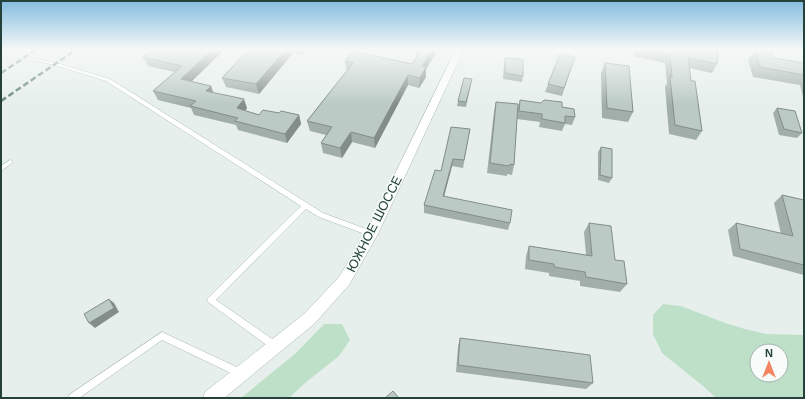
<svg xmlns="http://www.w3.org/2000/svg" width="805" height="399" font-family="Arial,sans-serif">
	<style>
		.green { fill: #bfe0c8; fill-rule: evenodd }
		.lines { fill: none; stroke-linecap: round; stroke-linejoin: round }
		.lane-casing { stroke: #a8b8b2; stroke-width: 1 }
		.street-casing { stroke: #a8b8b2; stroke-width: 1 }
		.lane { fill: #fff; fill-rule: evenodd }
		.street { fill: #fff; fill-rule: evenodd }
		.rail { stroke: #5f7d75; stroke-width: 2.5; stroke-dasharray: 6 3; stroke-linecap: butt }
		.wall { fill: #a1aea9 }
		.shaded-wall { fill: #838d89 }
		.building { fill: #bbcac4; stroke: #838d89 }
		.labels { text-anchor: middle; dominant-baseline: central; stroke-width: 3; stroke-linejoin: round; paint-order: stroke }
		.street-label { font-size: 13px; fill: #24423a; stroke: #f7fbf9 }
	</style>
	<rect width="100%" height="100%" fill="#e6efeb"/>
	<g class="green">
		<path d="M663,304L681,306L725,323L745,329L766,334L804,335V398H716L703,386L662,353L653,334V315ZM757,351H781V375H757Z"/>
		<polygon points="324,324 342,324 350,340 339,356 305,383 289,398 241,398 296,353"/>
	</g>
	<g class="lines">
		<g class="lane-casing">
			<g id="lane">
				<polygon points="1,51 57,63 110,79 323,213 374,232 375,234 374,236 372,237 370,236 319,217 306,209 216,300 278,343 279,346 278,349 275,350 272,349 208,302 207,300 208,298 301,206 106,81 54,65 1,53"/>
				<polygon points="10,160 12,161 13,162 12,163 1,171 1,166"/>
				<polygon points="162,332 243,370 244,373 243,376 240,377 237,376 162,340 79,398 68,398 69,395"/>
			</g>
		</g>
		<g class="street-casing">
			<polygon id="street" points="456,49 464,49 378,234 349,285 314,324 224,398 203,398 205,392 304,314 339,277 367,231"/>
		</g>
		<use href="#lane" class="lane"/>
		<use href="#street" class="street"/>
		<g class="rail">
			<polyline points="1,73 37,49"/>
			<polyline points="1,101 77,49"/>
		</g>
	</g>
	<g class="wall">
		<polygon points="154,49 225,49 191,81 211,86 213,92 247,108 245,111 259,115 279,113 299,115 301,124 287,143 238,130 236,125 194,115 191,108 158,100 153,91 175,72 148,66 143,57"/>
		<polygon points="249,49 306,49 302,55 293,53 259,94 226,87 222,78"/>
		<polygon points="416,49 436,49 436,53 426,69 426,77 419,88 408,85 375,148 352,142 342,158 323,153 321,143 326,135 310,131 307,121 347,72 345,61 412,64 416,58"/>
		<polygon points="634,49 718,49 717,64 712,73 689,68 691,81 702,131 696,140 669,134 665,86 667,84 665,63 633,56"/>
		<polygon points="755,50 774,58 804,63 804,100 800,85 753,77 748,60"/>
		<polygon points="575,57 562,96 545,92 548,84"/>
		<polygon points="505,58 523,76 522,82 503,79 504,63"/>
		<polygon points="605,63 633,112 628,122 602,118 601,73"/>
		<polygon points="472,79 466,107 457,106 458,101"/>
		<polygon points="520,100 562,107 575,117 572,125 565,124 562,131 539,127 540,122 517,119 514,165 512,175 507,174 507,176 487,173 494,112 496,102 518,108"/>
		<polygon points="777,108 802,133 797,138 779,135 773,113"/>
		<polygon points="470,129 463,168 452,166 444,197 510,223 508,230 424,213 424,205 441,171"/>
		<polygon points="601,147 612,178 609,183 598,180 598,152"/>
		<polygon points="782,195 804,200 804,275 733,256 728,230 736,223 781,234 774,203"/>
		<polygon points="589,223 615,260 627,284 620,292 580,286 580,281 549,276 549,273 525,269 526,256 529,246 586,255 584,232"/>
		<polygon points="460,338 593,383 586,389 456,372 458,346"/>
	</g>
	<g class="shaded-wall">
		<polygon points="213,49 225,49 185,88 181,79"/>
		<polygon points="286,49 292,49 293,53 259,94 256,84"/>
		<polygon points="300,49 306,49 302,55"/>
		<polygon points="433,49 436,49 436,53 426,69 426,77 419,88 420,78 422,66"/>
		<polygon points="408,75 408,85 375,148 374,138"/>
		<polygon points="211,86 214,95 206,91"/>
		<polygon points="244,99 247,108 240,117 237,108"/>
		<polygon points="299,115 301,124 287,143 285,134"/>
		<polygon points="351,132 352,142 342,158 340,148"/>
		<polygon points="453,159 452,166 442,204 443,196"/>
		<polygon points="109,299 114,303 119,312 95,328 89,323"/>
	</g>
	<g class="building">
		<polygon points="154,49 213,49 181,79 211,86 206,91 244,99 237,108 259,115 263,110 279,113 281,111 299,115 285,134 235,121 238,118 190,106 196,101 153,91 182,66 143,57"/>
		<polygon points="249,49 286,49 256,84 222,78"/>
		<polygon points="422,49 433,49 422,66 426,67 420,78 408,75 374,138 351,132 340,148 321,143 332,127 307,121 353,63 345,61 353,51 412,64"/>
		<polygon points="647,49 718,49 717,64 688,58 691,81 695,81 702,131 675,125 670,77 672,77 670,54"/>
		<polygon points="755,50 772,53 774,58 804,63 804,75 760,67"/>
		<polygon points="560,54 575,57 564,88 548,84"/>
		<polygon points="505,58 523,59 523,76 505,73"/>
		<polygon points="605,63 629,66 633,112 607,108"/>
		<polygon points="464,78 472,79 466,102 458,101"/>
		<polygon points="520,100 541,103 544,100 562,102 562,107 574,109 575,117 565,116 565,123 542,119 542,114 519,111"/>
		<polygon points="496,102 518,104 514,165 510,164 509,166 490,163"/>
		<polygon points="777,108 795,111 802,133 784,129"/>
		<polygon points="451,127 470,129 464,160 453,159 443,196 512,210 510,223 424,205 435,170 441,171"/>
		<polygon points="601,147 612,149 612,178 600,175"/>
		<polygon points="782,195 804,200 804,265 740,249 736,223 793,236"/>
		<polygon points="589,223 611,226 615,260 624,261 627,284 586,277 585,272 554,267 554,264 529,260 529,246 592,256"/>
		<polygon points="109,299 114,308 89,323 84,314"/>
		<polygon points="460,338 590,355 593,383 458,365"/>
		<polygon points="393,391 399,398 385,398"/>
	</g>
	<linearGradient id="sky" x2="0" y2="1"><stop stop-color="#84bce0"/><stop offset="0.47" stop-color="#f4f8f6"/><stop offset="1" stop-color="#f4f8f6" stop-opacity="0"/></linearGradient>
	<rect width="805" height="105" fill="url(#sky)"/>
	<g class="labels">
		<g class="street-label">
			<text transform="translate(374 224) rotate(-63)">ЮЖНОЕ ШОССЕ</text>
		</g>
	</g>
	<rect width="805" height="399" fill="none" stroke="#24423a" stroke-width="4"/>
	<g transform="translate(769 363)"><circle r="19" fill="#f7fbf9" stroke="#a3b1ad"/>
	<path d="M0-3L7 15L0 10L-7 15Z" fill="#f4845f"/>
	<text y="-6" font-size="11" font-weight="bold" text-anchor="middle" fill="#24423a">N</text>
	</g>
</svg>
